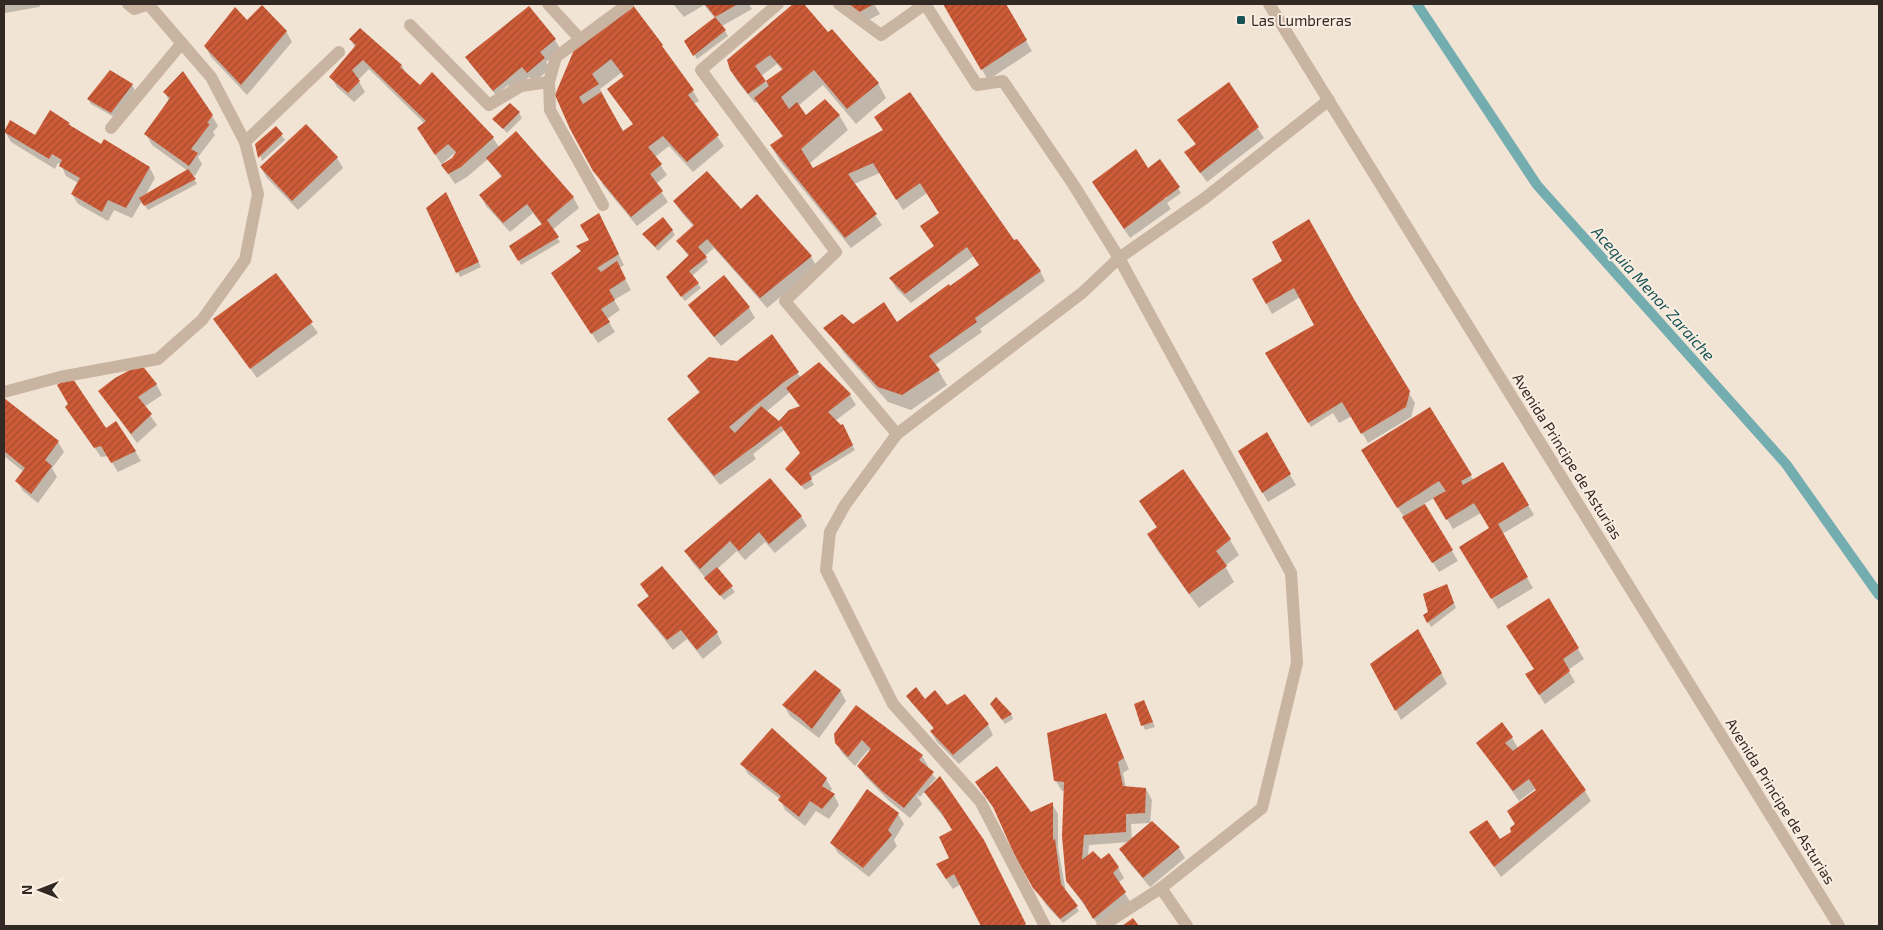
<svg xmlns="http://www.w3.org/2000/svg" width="1883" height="930" font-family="'Exo 2',sans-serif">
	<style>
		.shadow { fill: #0003; fill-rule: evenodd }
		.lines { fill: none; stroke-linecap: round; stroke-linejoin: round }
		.stream { stroke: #73adaf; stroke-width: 10 }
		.building { fill: url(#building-hatch); fill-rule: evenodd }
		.minor { stroke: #c9b3a1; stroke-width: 12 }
		.poi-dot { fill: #185256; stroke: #f9eee1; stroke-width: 2 }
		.labels { text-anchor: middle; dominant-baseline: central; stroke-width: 4; stroke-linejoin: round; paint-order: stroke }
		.poi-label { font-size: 15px; fill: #332924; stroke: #f9eee1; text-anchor: start }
		.street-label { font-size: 15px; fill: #332924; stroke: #f9eee1 }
		.water-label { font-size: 16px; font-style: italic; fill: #185256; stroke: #f9eee1 }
	</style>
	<defs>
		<pattern id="building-hatch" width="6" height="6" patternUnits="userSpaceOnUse" patternTransform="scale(1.25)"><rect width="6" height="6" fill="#cc5b38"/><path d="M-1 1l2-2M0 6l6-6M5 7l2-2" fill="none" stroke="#a64b2f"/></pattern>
	</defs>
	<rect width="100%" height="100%" fill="#f1e4d5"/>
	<g class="shadow">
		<polygon points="4,4 42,4 39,7 5,13 4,12"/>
		<polygon points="673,4 749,4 752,9 722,26 728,36 697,59 686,41 715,18 704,5 684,17"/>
		<path d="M795,4H802L828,34L878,83L886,98L856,124L823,85L798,106L806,117L839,115L848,130L809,164L813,169L884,131L1014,242L1040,271L1045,281L980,329L982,332L935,365L947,385L911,410L888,402L844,353L837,342L852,325L896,323L980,266L974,256L911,303L896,288L890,278L935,247L940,214L927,193L903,210L880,173L854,184L882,225L851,248L780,161L771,146L783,137L758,101L755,103L737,81L731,70L728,60ZM777,64L782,70L766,83L761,76Z"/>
		<polygon points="847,4 874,4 880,14 863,23"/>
		<polygon points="945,4 1004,4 1032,51 988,80"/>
		<path d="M632,6L662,46L671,61L693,91L699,101L694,104L724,146L693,172L669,146L655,157L667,175L656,184L668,202L637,226L603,185L556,95ZM621,73L624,78L609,90L634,125L623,133L605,101L606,100L600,89Z"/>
		<polygon points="247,22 286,31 292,42 247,95 211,57 205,46"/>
		<path d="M360,29L402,66L407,75L420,87L432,74L493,138L499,147L573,197L579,208L552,230L560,242L521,265L511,246L542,225L533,213L510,232L486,206L481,196L502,178L488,159L467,177L455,184L424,138L425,124L369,69L358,80L365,92L354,102L337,87L331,77L355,48L351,40ZM458,150L453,159L444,165L443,163Z"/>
		<polygon points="555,40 561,50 546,62 550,69 534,82 529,77 512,90 508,85 496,95 469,62"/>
		<polygon points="1229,84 1264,138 1207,182 1185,152 1196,145 1179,120"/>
		<polygon points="132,85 135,90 114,117 91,104 88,99"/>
		<polygon points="165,93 212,116 218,126 213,132 215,135 198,157 202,164 195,176 190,173 197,184 148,210 142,201 132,218 114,210 108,221 78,204 72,194 78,183 66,176 61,165 58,163 55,169 11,142 5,132 35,137 69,123 71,128 101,146 150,168 155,178 145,196 188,171 152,145 146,134 169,101"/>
		<polygon points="519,113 522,118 507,133 494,119"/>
		<polygon points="276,128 285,140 262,161 257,145"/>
		<polygon points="1136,151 1165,199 1167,198 1150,168 1160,161 1181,193 1167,203 1171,209 1130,238 1099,192"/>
		<polygon points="337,158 343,168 298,210 267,178 261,168"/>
		<polygon points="757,196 811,257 817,267 767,308 714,248 705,256 708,262 692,276 701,288 685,301 670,282 689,257 678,241 694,227 681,212 675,202 741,211"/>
		<polygon points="448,198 481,267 460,277 428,209"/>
		<polygon points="604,225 624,265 619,268 631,290 614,300 620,310 607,319 615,332 598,343 559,283 582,252 578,247 590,240"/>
		<polygon points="672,230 675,235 658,251 643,234"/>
		<polygon points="1283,262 1357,307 1415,403 1411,417 1368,443 1352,416 1339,423 1333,413 1311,427 1302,413 1303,412 1316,325 1300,297 1272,314 1253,279"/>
		<polygon points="276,275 318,333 257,378 215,319"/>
		<polygon points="724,276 749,308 755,318 721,346 696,315 690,305"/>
		<polygon points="772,336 801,378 850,395 856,405 835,421 842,426 855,450 810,478 814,485 805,490 787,469 801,454 800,407 790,392 766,412 784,430 753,454 756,459 720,485 675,430 669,420 700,394 688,377 737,363"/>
		<polygon points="156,384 162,395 144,407 157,425 137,443 106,401"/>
		<polygon points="4,399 58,442 64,452 52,468 57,477 38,503 23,491 17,481 24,472 4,456"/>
		<polygon points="66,407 105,429 135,451 141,461 118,472 108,456 101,457"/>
		<polygon points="1430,409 1474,481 1528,505 1534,515 1502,534 1533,588 1498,609 1466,558 1491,529 1481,513 1453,529 1434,498 1424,504 1458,561 1439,572 1368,461"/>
		<polygon points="1266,434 1296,485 1268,502 1239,452"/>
		<polygon points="1140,502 1230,540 1239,555 1225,566 1234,582 1199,608 1157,550 1149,535 1158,529"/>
		<polygon points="801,516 807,526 775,553 765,542 745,560 737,551 717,569 735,592 724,600 692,562 686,551"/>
		<polygon points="641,585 717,633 722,643 703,659 687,639 673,650 645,615 639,605 649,597"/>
		<polygon points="1449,590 1456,608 1431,627 1424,615 1430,612"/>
		<polygon points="1548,600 1584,659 1568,670 1575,682 1545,704 1532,684"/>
		<polygon points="1424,641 1447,684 1401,720 1396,710"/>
		<polygon points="840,690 846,701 819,738 790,716 784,706"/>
		<polygon points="910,701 925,701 947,707 988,725 993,735 959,764 937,742 931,732 934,730 931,725"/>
		<polygon points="1146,706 1155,727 1145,730 1143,725"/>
		<polygon points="856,707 922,756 928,766 926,768 936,778 929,786 989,851 1026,926 983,926 961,884 953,889 943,875 950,858 954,830 932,803 925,791 920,797 916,794 922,804 910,818 889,801 865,776 859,766 870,752 868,750 855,766 842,753 836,742"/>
		<polygon points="995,709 1011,714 1013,719 1005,724"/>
		<polygon points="1105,714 1129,769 1123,773 1126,788 1146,789 1152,800 1150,823 1131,824 1132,840 1152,822 1179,848 1185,858 1150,887 1127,860 1121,849 1129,842 1089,845 1088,856 1118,867 1124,878 1118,883 1131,903 1099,926 1067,881 1065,791 1062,791 1056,781"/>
		<polygon points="1512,738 1518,748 1585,791 1591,801 1501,877 1477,842 1499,841 1513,832 1537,791 1535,789 1519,801 1478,743"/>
		<polygon points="742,764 826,779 832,789 830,793 834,795 839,805 829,819 816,811 805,826 785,810 780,799 748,774"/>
		<polygon points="976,783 1031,814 1052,804 1058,814 1058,848 1066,892 1079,911 1063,923 1046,905 1023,867 997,813"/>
		<polygon points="898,814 904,824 894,840 897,846 869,877 838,853 832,843"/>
	</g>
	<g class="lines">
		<polyline class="stream" points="1417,4 1537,185 1786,464 1879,595"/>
	</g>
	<g class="building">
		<path d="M632,4L663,45L662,46L694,90L688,95L719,135L687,162L663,136L648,147L662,164L650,174L663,191L631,217L593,171L570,129L555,95L574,50ZM611,59L624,76L607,89L633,124L623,131L601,92L583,104L579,97L599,84L592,74Z"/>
		<polygon points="705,4 738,4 715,17"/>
		<polygon points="793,4 804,4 828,32 832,29 879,83 847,109 814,70 781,97 789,109 797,102 806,115 825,99 840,115 801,149 813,168 883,130 874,117 910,92 1014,240 1017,239 1041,271 975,318 977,322 929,356 940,370 902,395 878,387 823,328 842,314 853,324 884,302 897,322 949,284 950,286 979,265 967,247 905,294 889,278 934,246 920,226 939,213 920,183 896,200 873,163 848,174 877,214 845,238 770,145 783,136 754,98 769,86 766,81 783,69 770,55 755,66 766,81 748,94 730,70 727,60"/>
		<polygon points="850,4 874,4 856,14"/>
		<polygon points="943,4 1006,4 1027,40 981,70"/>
		<polygon points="262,5 287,31 241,85 204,46 235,7 247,20"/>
		<polygon points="529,6 556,39 540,52 545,58 527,73 522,67 493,91 465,57"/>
		<polygon points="715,17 726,30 693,56 684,41"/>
		<polygon points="360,28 402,65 400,67 420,85 432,72 494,137 461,167 448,174 441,165 452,158 456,152 448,144 435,155 417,128 426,121 363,60 352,70 360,81 348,93 329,77 356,45 349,39"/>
		<polygon points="110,70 133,84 111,113 87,99"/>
		<polygon points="183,71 213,115 207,123 210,124 191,149 198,153 189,166 144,134 170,98 163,92"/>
		<polygon points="1229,82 1259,127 1200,173 1184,152 1196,144 1177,120"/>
		<polygon points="510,103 520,112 503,129 492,119"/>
		<polygon points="50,110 70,123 68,124 101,144 104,139 150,167 126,208 108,200 102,212 71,194 80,178 59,166 62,160 52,154 49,159 4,132 10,120 35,135"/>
		<polygon points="306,124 338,157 292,201 260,167"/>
		<polygon points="276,126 283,134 258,158 255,144"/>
		<polygon points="516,131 574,197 547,220 559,237 518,261 509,246 542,224 527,204 503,223 479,195 502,176 486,158"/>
		<polygon points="1136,149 1148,168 1160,159 1180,187 1124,229 1092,182"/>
		<polygon points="188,169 196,179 144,206 139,198"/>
		<polygon points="707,171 741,209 757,194 812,256 760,298 707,239 698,247 707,257 689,271 699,283 681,297 666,277 689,255 676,241 694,225 673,201"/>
		<polygon points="446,192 479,262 456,273 426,208"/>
		<polygon points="599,213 619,254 597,268 601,272 617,261 626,279 609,290 615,300 601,309 610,322 591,334 551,273 581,251 576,246 589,240 580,225"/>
		<polygon points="663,217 673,230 655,247 642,234"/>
		<polygon points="1309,219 1355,301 1410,391 1406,407 1361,434 1342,402 1308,423 1265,353 1314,325 1294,288 1266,304 1252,279 1282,261 1272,242"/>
		<polygon points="276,273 313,322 250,369 213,319"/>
		<polygon points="724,275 750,307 714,337 688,305"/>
		<polygon points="772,334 799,372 784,382 729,427 735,433 761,406 779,421 789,410 800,406 786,388 819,362 851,394 828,412 841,425 843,424 853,445 809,473 812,479 801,486 785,469 800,453 781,426 714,476 667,419 700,392 687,376 709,357 737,361"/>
		<polygon points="141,364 157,384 138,397 152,414 131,434 98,391 115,378"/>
		<polygon points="71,376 106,428 116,421 136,451 111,463 101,446 94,448 65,407 68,404 57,385"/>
		<polygon points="4,398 59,441 45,460 52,466 31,494 15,481 25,468 4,451"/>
		<polygon points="1430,407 1472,475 1461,481 1463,485 1503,462 1529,505 1498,524 1528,577 1491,599 1459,547 1489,528 1474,503 1446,520 1433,498 1446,491 1439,481 1397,508 1361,450"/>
		<polygon points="1267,432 1291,474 1262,493 1238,451"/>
		<polygon points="1183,469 1231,539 1216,551 1227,566 1189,594 1147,534 1157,527 1139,501"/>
		<polygon points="770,478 802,516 769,544 759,532 739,551 730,541 700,569 684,551"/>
		<polygon points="1425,504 1453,550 1432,563 1402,517"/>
		<polygon points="662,566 718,632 697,650 681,630 667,640 637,605 649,596 640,584"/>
		<polygon points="717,567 733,586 720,596 704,578"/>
		<polygon points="1447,584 1454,603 1427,623 1423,615 1428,612 1423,594"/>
		<polygon points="1549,598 1579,648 1563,659 1570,671 1539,695 1525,674 1534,669 1506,626"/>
		<polygon points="1418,629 1442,673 1395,711 1370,664"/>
		<polygon points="815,670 841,690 812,729 800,718 782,705"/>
		<polygon points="916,687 925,699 935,690 947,705 965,694 989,724 953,755 930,731 934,728 906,696"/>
		<polygon points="996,697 1012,714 1002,720 990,704"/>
		<polygon points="1144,700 1153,722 1141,726 1134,704"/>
		<polygon points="856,705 923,755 919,760 934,772 904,808 882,791 857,766 871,749 862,740 848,757 835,743 834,734"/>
		<polygon points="1106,713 1124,758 1118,762 1123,786 1146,788 1145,813 1126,814 1126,832 1084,835 1082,860 1093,851 1101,859 1109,853 1119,867 1113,873 1126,892 1093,919 1083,902 1066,881 1062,836 1064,782 1054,781 1047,733"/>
		<polygon points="1502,722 1513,737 1505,743 1513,751 1542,729 1586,790 1494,867 1469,832 1487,820 1500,839 1511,832 1510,828 1515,824 1507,811 1536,790 1529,779 1513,791 1476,743"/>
		<polygon points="772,728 827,778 822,786 835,794 822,809 810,801 799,817 778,800 781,796 740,764"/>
		<polygon points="997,766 1031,812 1053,802 1053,840 1055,839 1061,884 1078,906 1060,919 1033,888 1015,856 993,807 975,782"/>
		<polygon points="940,776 984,840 1026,924 1022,926 981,926 954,874 946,879 936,864 949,858 939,837 952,830 941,812 924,792"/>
		<polygon points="867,789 899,813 888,830 892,835 863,868 830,843"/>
		<polygon points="1152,821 1180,847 1143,878 1119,849"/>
		<polygon points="1133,918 1139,926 1122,926"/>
	</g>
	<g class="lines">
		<g class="minor">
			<polyline points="128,4 134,9 149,4"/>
			<polyline points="548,4 580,39"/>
			<polyline points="778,4 701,70 836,252 785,301 897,434 1082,293 1119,258 1205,198 1329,100"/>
			<polyline points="839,4 881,35 925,4"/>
			<polyline points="925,4 977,85 1003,81 1073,184 1119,258 1291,573 1297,663 1262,808 1161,888 1102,926"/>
			<polyline points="1269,4 1839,926"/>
			<polyline points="410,25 489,105 521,86 549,82"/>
			<polyline points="111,128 182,43"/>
			<polyline points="245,142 339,52"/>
			<polyline points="603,205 550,110 549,82 556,57 628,4"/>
			<polyline points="4,392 60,377 158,359 202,320 245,260 258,194 245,142 211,77 148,4"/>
			<polyline points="897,434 845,505 830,532 826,570 893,704 980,801 1045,926"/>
			<polyline points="1161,888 1187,926"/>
		</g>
	</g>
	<rect class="poi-dot" x="1236" y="15" width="10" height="10" rx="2.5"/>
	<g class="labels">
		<g class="poi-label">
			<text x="1251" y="20">Las Lumbreras</text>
		</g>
		<g class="street-label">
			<text transform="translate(1568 456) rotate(58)">Avenida Principe de Asturias</text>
			<text transform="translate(1781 801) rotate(58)">Avenida Principe de Asturias</text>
		</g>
		<g class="water-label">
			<text transform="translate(1654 293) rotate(48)">Acequia Menor Zaraiche</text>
		</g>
	</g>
	<rect width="1883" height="930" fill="none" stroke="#332924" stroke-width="10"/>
	<g transform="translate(40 890) rotate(270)" stroke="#f9eee1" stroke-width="4" paint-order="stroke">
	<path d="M0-4L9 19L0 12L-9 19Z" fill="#332924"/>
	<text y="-8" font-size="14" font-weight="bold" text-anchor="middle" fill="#332924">N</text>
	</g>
</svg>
